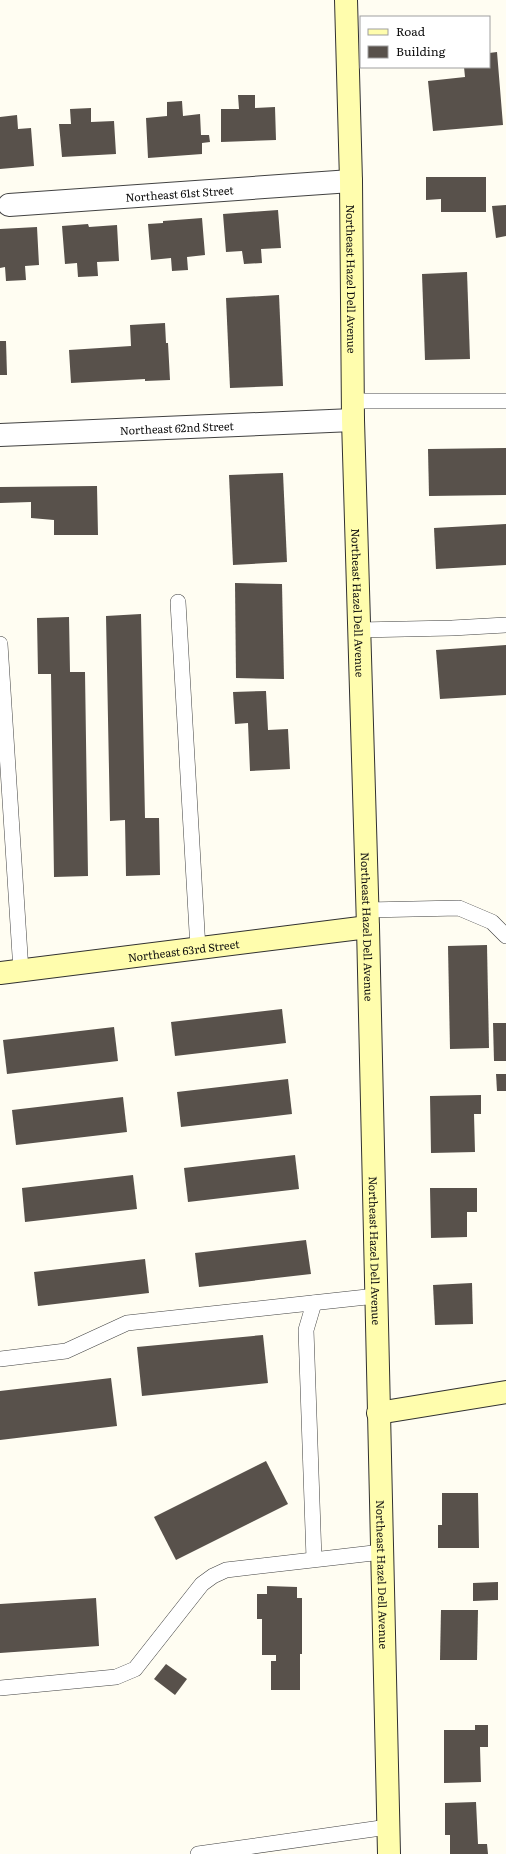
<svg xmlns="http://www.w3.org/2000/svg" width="506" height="1854" font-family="Literata,serif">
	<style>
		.building { fill: #58514b }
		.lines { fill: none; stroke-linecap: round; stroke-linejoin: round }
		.lane-casing { stroke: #424242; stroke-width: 16 }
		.street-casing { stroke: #424242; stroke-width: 24 }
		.secondary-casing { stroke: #313131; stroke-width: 24 }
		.lane { stroke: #fff; stroke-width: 15 }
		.street { stroke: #fff; stroke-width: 22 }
		.secondary { stroke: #fffdad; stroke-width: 22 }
		.labels { text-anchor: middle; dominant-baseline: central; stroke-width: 4; stroke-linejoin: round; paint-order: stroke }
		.street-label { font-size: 11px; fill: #0f0f0f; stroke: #fff }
	</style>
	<rect width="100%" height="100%" fill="#fffdf2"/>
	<g class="building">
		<polygon points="497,52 503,125 433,131 428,81 465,77 464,67 489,67 489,53"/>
		<polygon points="238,95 255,95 255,108 275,107 276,140 221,142 221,109 239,109"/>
		<polygon points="182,101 183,116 200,114 201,135 209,135 210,142 202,143 202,154 148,158 146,118 167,116 167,102"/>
		<polygon points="91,108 91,122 114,121 116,154 62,157 59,124 71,124 70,109"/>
		<polygon points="17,115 18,129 31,128 34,166 0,169 0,117"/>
		<polygon points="426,177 486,177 486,212 441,212 441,199 426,200"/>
		<polygon points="506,205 506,236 496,238 492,206"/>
		<polygon points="278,210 281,248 261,249 262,263 244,264 242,251 226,252 223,214"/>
		<polygon points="202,218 205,255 187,257 188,270 172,271 171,258 151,260 148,224 163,223 163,221"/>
		<polygon points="88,224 89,227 117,225 119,261 97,262 98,276 78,277 77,263 65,264 62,226"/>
		<polygon points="37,227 39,265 25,266 26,280 6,281 5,267 0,268 0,229"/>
		<polygon points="467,272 470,359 425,360 422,274"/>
		<polygon points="279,295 283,386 230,388 226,298"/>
		<polygon points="165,323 166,343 168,343 170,380 145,381 145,379 71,383 69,350 131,346 130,325"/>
		<polygon points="0,341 6,341 7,375 0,375"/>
		<polygon points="506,448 506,495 429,496 428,449"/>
		<polygon points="283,473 287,562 233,565 229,475"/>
		<polygon points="97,486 98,535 54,535 54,520 31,518 31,502 0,503 0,487"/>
		<polygon points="506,524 506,565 436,569 434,528"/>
		<polygon points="235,583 282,584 284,679 236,678"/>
		<polygon points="141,614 145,818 159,818 160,875 126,876 125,820 110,821 106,616"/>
		<polygon points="69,617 70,672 85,672 88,876 54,877 51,674 38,674 37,618"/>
		<polygon points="506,645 506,695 440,699 436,650"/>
		<polygon points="266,691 268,730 288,729 290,769 250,771 248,723 235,724 233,692"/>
		<polygon points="487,945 489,1048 450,1049 448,946"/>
		<polygon points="282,1009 286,1043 175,1056 171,1022"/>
		<polygon points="493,1023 506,1023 506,1061 494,1061"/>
		<polygon points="114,1027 118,1061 7,1074 3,1040"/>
		<polygon points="496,1074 506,1074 506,1091 497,1091"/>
		<polygon points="288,1079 292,1114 181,1127 177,1092"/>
		<polygon points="481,1095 481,1114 474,1114 475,1152 431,1153 430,1096"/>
		<polygon points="123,1097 127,1132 16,1145 12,1110"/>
		<polygon points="295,1155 299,1189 188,1202 184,1168"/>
		<polygon points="133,1175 137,1209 25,1222 22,1188"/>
		<polygon points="430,1188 477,1188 477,1212 467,1212 467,1237 431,1238"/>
		<polygon points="306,1240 311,1274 199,1287 195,1253"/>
		<polygon points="145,1259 149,1293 38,1306 34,1272"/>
		<polygon points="472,1283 473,1324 435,1325 433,1285"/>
		<polygon points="263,1335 268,1383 142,1396 137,1347"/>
		<polygon points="111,1378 117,1426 0,1440 0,1391"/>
		<polygon points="266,1461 288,1504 176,1560 154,1517"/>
		<polygon points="442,1493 478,1493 479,1548 438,1548 438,1525 442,1525"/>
		<polygon points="498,1582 498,1600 473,1601 473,1583"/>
		<polygon points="267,1586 297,1587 297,1598 302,1598 302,1654 300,1654 300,1690 271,1690 271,1661 276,1661 276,1655 262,1655 262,1619 257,1619 257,1594 267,1594"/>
		<polygon points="96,1598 99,1646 0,1653 0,1604"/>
		<polygon points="441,1610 478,1610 477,1660 440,1660"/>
		<polygon points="166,1664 187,1679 175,1695 154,1679"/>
		<polygon points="475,1725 488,1725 488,1747 480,1747 481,1782 444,1783 444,1730 475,1730"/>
		<polygon points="476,1802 478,1844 487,1844 488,1854 450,1854 450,1835 445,1835 445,1803"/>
	</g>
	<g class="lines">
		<g class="lane-casing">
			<g id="lane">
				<polyline points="353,401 506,401"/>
				<polyline points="178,602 198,949"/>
				<polyline points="359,630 452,628 506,625"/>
				<polyline points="0,644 21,971"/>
				<polyline points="367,910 459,908 492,922 506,936"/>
				<polyline points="314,1303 306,1330 314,1559"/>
				<polyline points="0,1359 66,1351 127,1323 376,1296"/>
				<polyline points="0,1688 116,1677 135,1669 202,1584 213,1576 226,1570 382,1552"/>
				<polyline points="198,1854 388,1827"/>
			</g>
		</g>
		<g class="street-casing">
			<g id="street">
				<path id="s1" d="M9,205L351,181"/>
				<path id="s2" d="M0,435L353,420"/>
			</g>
		</g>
		<g class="secondary-casing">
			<g id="secondary">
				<path id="s3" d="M346,0L351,181L353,420L368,927L389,1854"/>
				<path id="s4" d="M0,973L368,927"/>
				<polyline points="378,1413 506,1392"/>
			</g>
		</g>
		<use href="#lane" class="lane"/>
		<use href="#street" class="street"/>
		<use href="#secondary" class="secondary"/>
	</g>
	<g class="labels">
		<g class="street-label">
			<text stroke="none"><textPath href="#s1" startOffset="171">Northeast 61st Street</textPath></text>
			<text stroke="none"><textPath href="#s3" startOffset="279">Northeast Hazel Dell Avenue</textPath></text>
			<text stroke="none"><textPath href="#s2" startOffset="177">Northeast 62nd Street</textPath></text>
			<text stroke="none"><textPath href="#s3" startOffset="603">Northeast Hazel Dell Avenue</textPath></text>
			<text stroke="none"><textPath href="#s3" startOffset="927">Northeast Hazel Dell Avenue</textPath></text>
			<text stroke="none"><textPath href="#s4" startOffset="185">Northeast 63rd Street</textPath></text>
			<text stroke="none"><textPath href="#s3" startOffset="1251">Northeast Hazel Dell Avenue</textPath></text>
			<text stroke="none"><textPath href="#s3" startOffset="1575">Northeast Hazel Dell Avenue</textPath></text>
		</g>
	</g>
	<rect x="360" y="16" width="130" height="52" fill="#ffffff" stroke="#9f9f9f"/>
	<rect x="368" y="29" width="20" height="6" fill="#fffdad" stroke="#9f9f9f"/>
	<text x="396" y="36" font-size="12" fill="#0f0f0f">Road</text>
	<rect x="368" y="46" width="20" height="12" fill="#58514b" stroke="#9f9f9f"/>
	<text x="396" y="56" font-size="12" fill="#0f0f0f">Building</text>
</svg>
